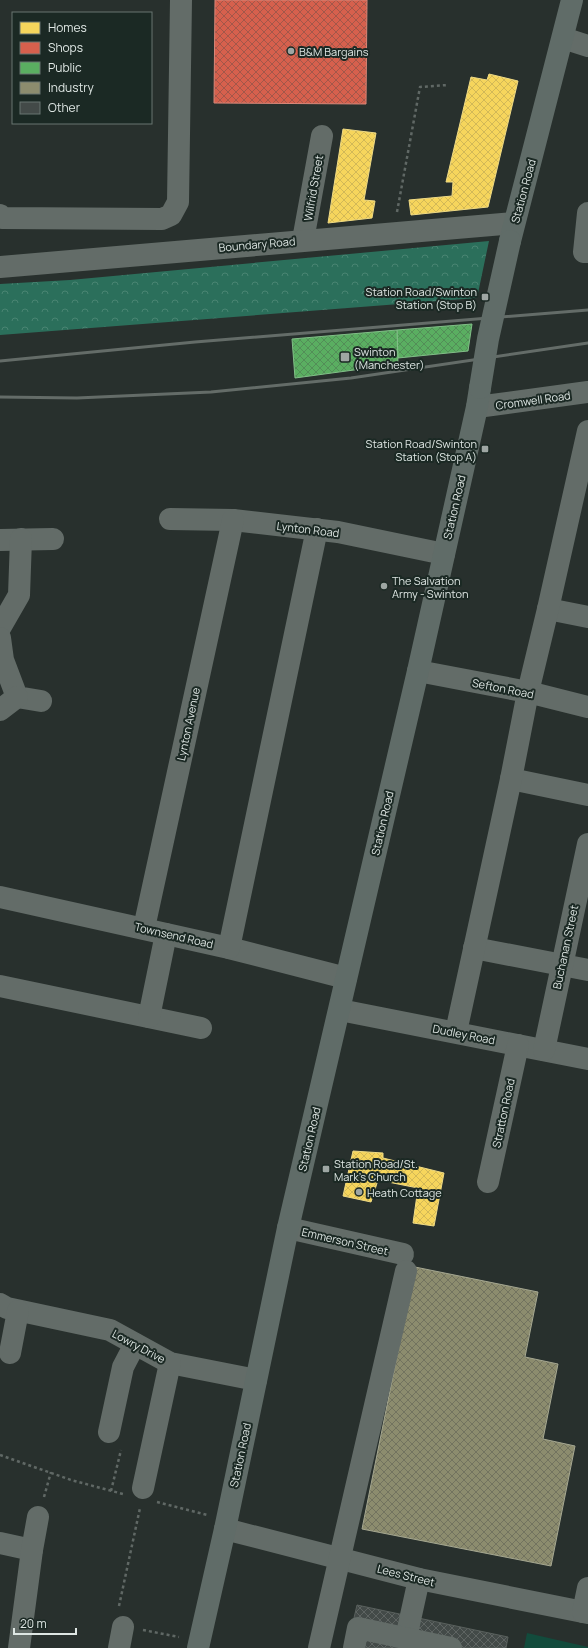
<svg xmlns="http://www.w3.org/2000/svg" width="588" height="1648" font-family="Manrope,sans-serif">
	<style>
		.grass { fill: #124b3c }
		.forest { fill: url(#forest-crowns) }
		.homes { fill: url(#homes-cross-hatch); stroke: #efda84 }
		.shops { fill: url(#shops-cross-hatch); stroke: #d8887a }
		.public { fill: url(#public-cross-hatch); stroke: #82bf88 }
		.industry { fill: url(#industry-cross-hatch); stroke: #a5a791 }
		.building { fill: url(#building-cross-hatch); stroke: #59605d }
		.lines { fill: none; stroke-linecap: round; stroke-linejoin: round }
		.path { stroke: #606865; stroke-width: 2.5; stroke-dasharray: 3 3; stroke-linecap: butt }
		.minor { stroke: #636c68; stroke-width: 22 }
		.major { stroke: #606c68; stroke-width: 22 }
		.rail { stroke: #646c68; stroke-width: 3 }
		.major-bridge { stroke: #606c68; stroke-width: 22 }
		.poi-dot { fill: #9ea6a3; stroke: #1b2924; stroke-width: 1.5 }
		.labels { text-anchor: middle; dominant-baseline: central; stroke-width: 4; stroke-linejoin: round; paint-order: stroke }
		.poi-label { font-size: 11px; fill: #dee6e3; stroke: #1b2924; text-anchor: start }
		.street-label { font-size: 11px; fill: #dee6e3; stroke: #1b2924 }
	</style>
	<defs>
		<pattern id="forest-crowns" width="20" height="18" patternUnits="userSpaceOnUse"><rect width="20" height="18" fill="#2b6f5b"/><path d="M2 6a3 3 0 1 1 6 0M12 15a3 3 0 1 1 6 0" fill="none" stroke="#498472"/></pattern>
		<pattern id="homes-cross-hatch" width="8" height="8" patternUnits="userSpaceOnUse"><rect width="8" height="8" fill="#f6d55c"/><path d="M0 0l8 8M0 8l8-8" fill="none" stroke="#d2b857"/></pattern>
		<pattern id="shops-cross-hatch" width="8" height="8" patternUnits="userSpaceOnUse"><rect width="8" height="8" fill="#d6604d"/><path d="M0 0l8 8M0 8l8-8" fill="none" stroke="#a3574a"/></pattern>
		<pattern id="public-cross-hatch" width="8" height="8" patternUnits="userSpaceOnUse"><rect width="8" height="8" fill="#5aae61"/><path d="M0 0l8 8M0 8l8-8" fill="none" stroke="#538e58"/></pattern>
		<pattern id="industry-cross-hatch" width="8" height="8" patternUnits="userSpaceOnUse"><rect width="8" height="8" fill="#8c8c6e"/><path d="M0 0l8 8M0 8l8-8" fill="none" stroke="#72735f"/></pattern>
		<pattern id="building-cross-hatch" width="8" height="8" patternUnits="userSpaceOnUse"><rect width="8" height="8" fill="#434a48"/><path d="M0 0l8 8M0 8l8-8" fill="none" stroke="#5e6462"/></pattern>
	</defs>
	<rect width="100%" height="100%" fill="#28302d"/>
	<polygon class="grass" points="527,1633 588,1647 588,1648 524,1648"/>
	<polygon class="forest" points="489,241 477,298 0,335 0,284 70,280"/>
	<g class="homes">
		<polygon points="489,74 518,81 488,207 411,215 409,200 452,196 453,182 446,182 471,77 487,80"/>
		<polygon points="343,129 376,133 364,200 375,201 372,218 328,223"/>
		<polygon points="353,1151 383,1153 383,1158 444,1173 434,1226 413,1223 418,1188 378,1180 371,1202 343,1196"/>
	</g>
	<polygon class="shops" points="215,0 367,0 366,104 214,103"/>
	<g class="public">
		<polygon points="472,324 468,351 398,358 397,330"/>
		<polygon points="397,330 398,364 295,378 292,339"/>
	</g>
	<polygon class="industry" points="415,1267 538,1292 525,1357 558,1364 543,1439 575,1446 551,1566 362,1529"/>
	<polygon class="building" points="357,1605 508,1637 506,1648 347,1648"/>
	<g class="lines">
		<g class="path">
			<polyline points="397,212 420,87 448,85"/>
			<polyline points="0,1455 71,1480 123,1494"/>
			<polyline points="111,1491 121,1450"/>
			<polyline points="44,1497 51,1472"/>
			<polyline points="157,1502 207,1515"/>
			<polyline points="119,1606 140,1508"/>
			<polyline points="143,1630 179,1637"/>
		</g>
		<g class="minor">
			<polyline points="563,38 588,46"/>
			<polyline points="588,213 584,252 588,252"/>
			<polyline points="0,215 2,218 162,219 171,215 178,202 181,0"/>
			<polyline points="303,240 322,136"/>
			<polyline points="0,267 514,223"/>
			<polyline points="477,407 588,392"/>
			<polyline points="170,519 233,520 338,532 444,554"/>
			<polyline points="0,540 53,539"/>
			<polyline points="548,609 588,617"/>
			<polyline points="0,628 19,595 21,539"/>
			<polyline points="0,638 3,660 17,697 41,701"/>
			<polyline points="418,671 528,692 588,707"/>
			<polyline points="0,710 17,697"/>
			<polyline points="511,779 588,795"/>
			<polyline points="0,897 229,948 346,978"/>
			<polyline points="144,928 233,520"/>
			<polyline points="229,948 317,529"/>
			<polyline points="474,948 588,970"/>
			<polyline points="0,986 201,1028"/>
			<polyline points="340,1010 588,1059"/>
			<polyline points="149,1017 166,934"/>
			<polyline points="456,1032 511,779 528,692 548,609 588,431"/>
			<polyline points="544,1050 588,844"/>
			<polyline points="488,1182 518,1045"/>
			<polyline points="288,1228 403,1254"/>
			<polyline points="0,1304 7,1308 110,1330 170,1363 256,1380"/>
			<polyline points="10,1353 18,1311"/>
			<polyline points="109,1432 123,1367 135,1344"/>
			<polyline points="143,1488 170,1363"/>
			<polyline points="225,1529 419,1579 588,1613"/>
			<polyline points="0,1543 32,1550"/>
			<polyline points="583,1612 588,1588"/>
			<polyline points="406,1638 419,1579"/>
			<polyline points="19,1648 32,1550 38,1517"/>
			<polyline points="119,1648 123,1627"/>
			<polyline points="319,1648 406,1271"/>
			<polyline points="354,1648 358,1628 451,1648"/>
		</g>
		<g class="major">
			<polyline points="510,241 572,0"/>
			<polyline points="198,1648 225,1529 288,1228 418,671 477,407 480,388"/>
		</g>
		<g class="rail">
			<polyline points="0,361 195,342 588,310"/>
			<polyline points="0,397 77,398 211,392 351,378 588,343"/>
		</g>
		<polyline class="major-bridge" points="480,388 488,339 510,241"/>
	</g>
	<g class="poi-dot">
		<circle cx="291" cy="51" r="4"/>
		<rect x="481" y="293" width="8" height="8" rx="2"/>
		<rect x="340" y="352" width="10" height="10" rx="2"/>
		<rect x="481" y="445" width="8" height="8" rx="2"/>
		<circle cx="384" cy="586" r="4"/>
		<rect x="322" y="1165" width="8" height="8" rx="2"/>
		<circle cx="359" cy="1192" r="4"/>
	</g>
	<g class="labels">
		<g class="poi-label">
			<text x="299" y="51">B&amp;M Bargains</text>
			<text x="477" y="291" text-anchor="end">Station Road/Swinton<tspan x="477" dy="13">Station (Stop B)</tspan></text>
			<text x="354" y="351">Swinton<tspan x="354" dy="13">(Manchester)</tspan></text>
			<text x="477" y="443" text-anchor="end">Station Road/Swinton<tspan x="477" dy="13">Station (Stop A)</tspan></text>
			<text x="392" y="580">The Salvation<tspan x="392" dy="13">Army - Swinton</tspan></text>
			<text x="334" y="1163">Station Road/St.<tspan x="334" dy="13">Mark's Church</tspan></text>
			<text x="367" y="1192">Heath Cottage</text>
		</g>
		<g class="street-label">
			<text transform="translate(313 188) rotate(-80)">Wilfrid Street</text>
			<text transform="translate(523 191) rotate(-75)">Station Road</text>
			<text transform="translate(257 244) rotate(-5)">Boundary Road</text>
			<text transform="translate(533 400) rotate(-8)">Cromwell Road</text>
			<text transform="translate(454 507) rotate(-77)">Station Road</text>
			<text transform="translate(308 529) rotate(7)">Lynton Road</text>
			<text transform="translate(503 688) rotate(11)">Sefton Road</text>
			<text transform="translate(188 724) rotate(-78)">Lynton Avenue</text>
			<text transform="translate(382 823) rotate(-77)">Station Road</text>
			<text transform="translate(174 935) rotate(13)">Townsend Road</text>
			<text transform="translate(565 947) rotate(-78)">Buchanan Street</text>
			<text transform="translate(464 1034) rotate(11)">Dudley Road</text>
			<text transform="translate(503 1113) rotate(-78)">Stratton Road</text>
			<text transform="translate(309 1139) rotate(-77)">Station Road</text>
			<text transform="translate(345 1241) rotate(13)">Emmerson Street</text>
			<text transform="translate(139 1346) rotate(28)">Lowry Drive</text>
			<text transform="translate(240 1455) rotate(-78)">Station Road</text>
			<text transform="translate(406 1575) rotate(14)">Lees Street</text>
		</g>
	</g>
	<rect x="12" y="12" width="140" height="112" fill="#1b2924" stroke="#697570"/>
	<rect x="20" y="22" width="20" height="12" fill="#f6d55c" stroke="#697570"/>
	<text x="48" y="32" font-size="12" fill="#dee6e3">Homes</text>
	<rect x="20" y="42" width="20" height="12" fill="#d6604d" stroke="#697570"/>
	<text x="48" y="52" font-size="12" fill="#dee6e3">Shops</text>
	<rect x="20" y="62" width="20" height="12" fill="#5aae61" stroke="#697570"/>
	<text x="48" y="72" font-size="12" fill="#dee6e3">Public</text>
	<rect x="20" y="82" width="20" height="12" fill="#8c8c6e" stroke="#697570"/>
	<text x="48" y="92" font-size="12" fill="#dee6e3">Industry</text>
	<rect x="20" y="102" width="20" height="12" fill="#434a48" stroke="#697570"/>
	<text x="48" y="112" font-size="12" fill="#dee6e3">Other</text>
	<path d="M14 1628v6h62v-6" fill="none" stroke="#dee6e3" stroke-width="2"/>
	<text x="20" y="1628" font-size="12" fill="#dee6e3" stroke="#1b2924" stroke-width="3" paint-order="stroke">20 m</text>
</svg>
